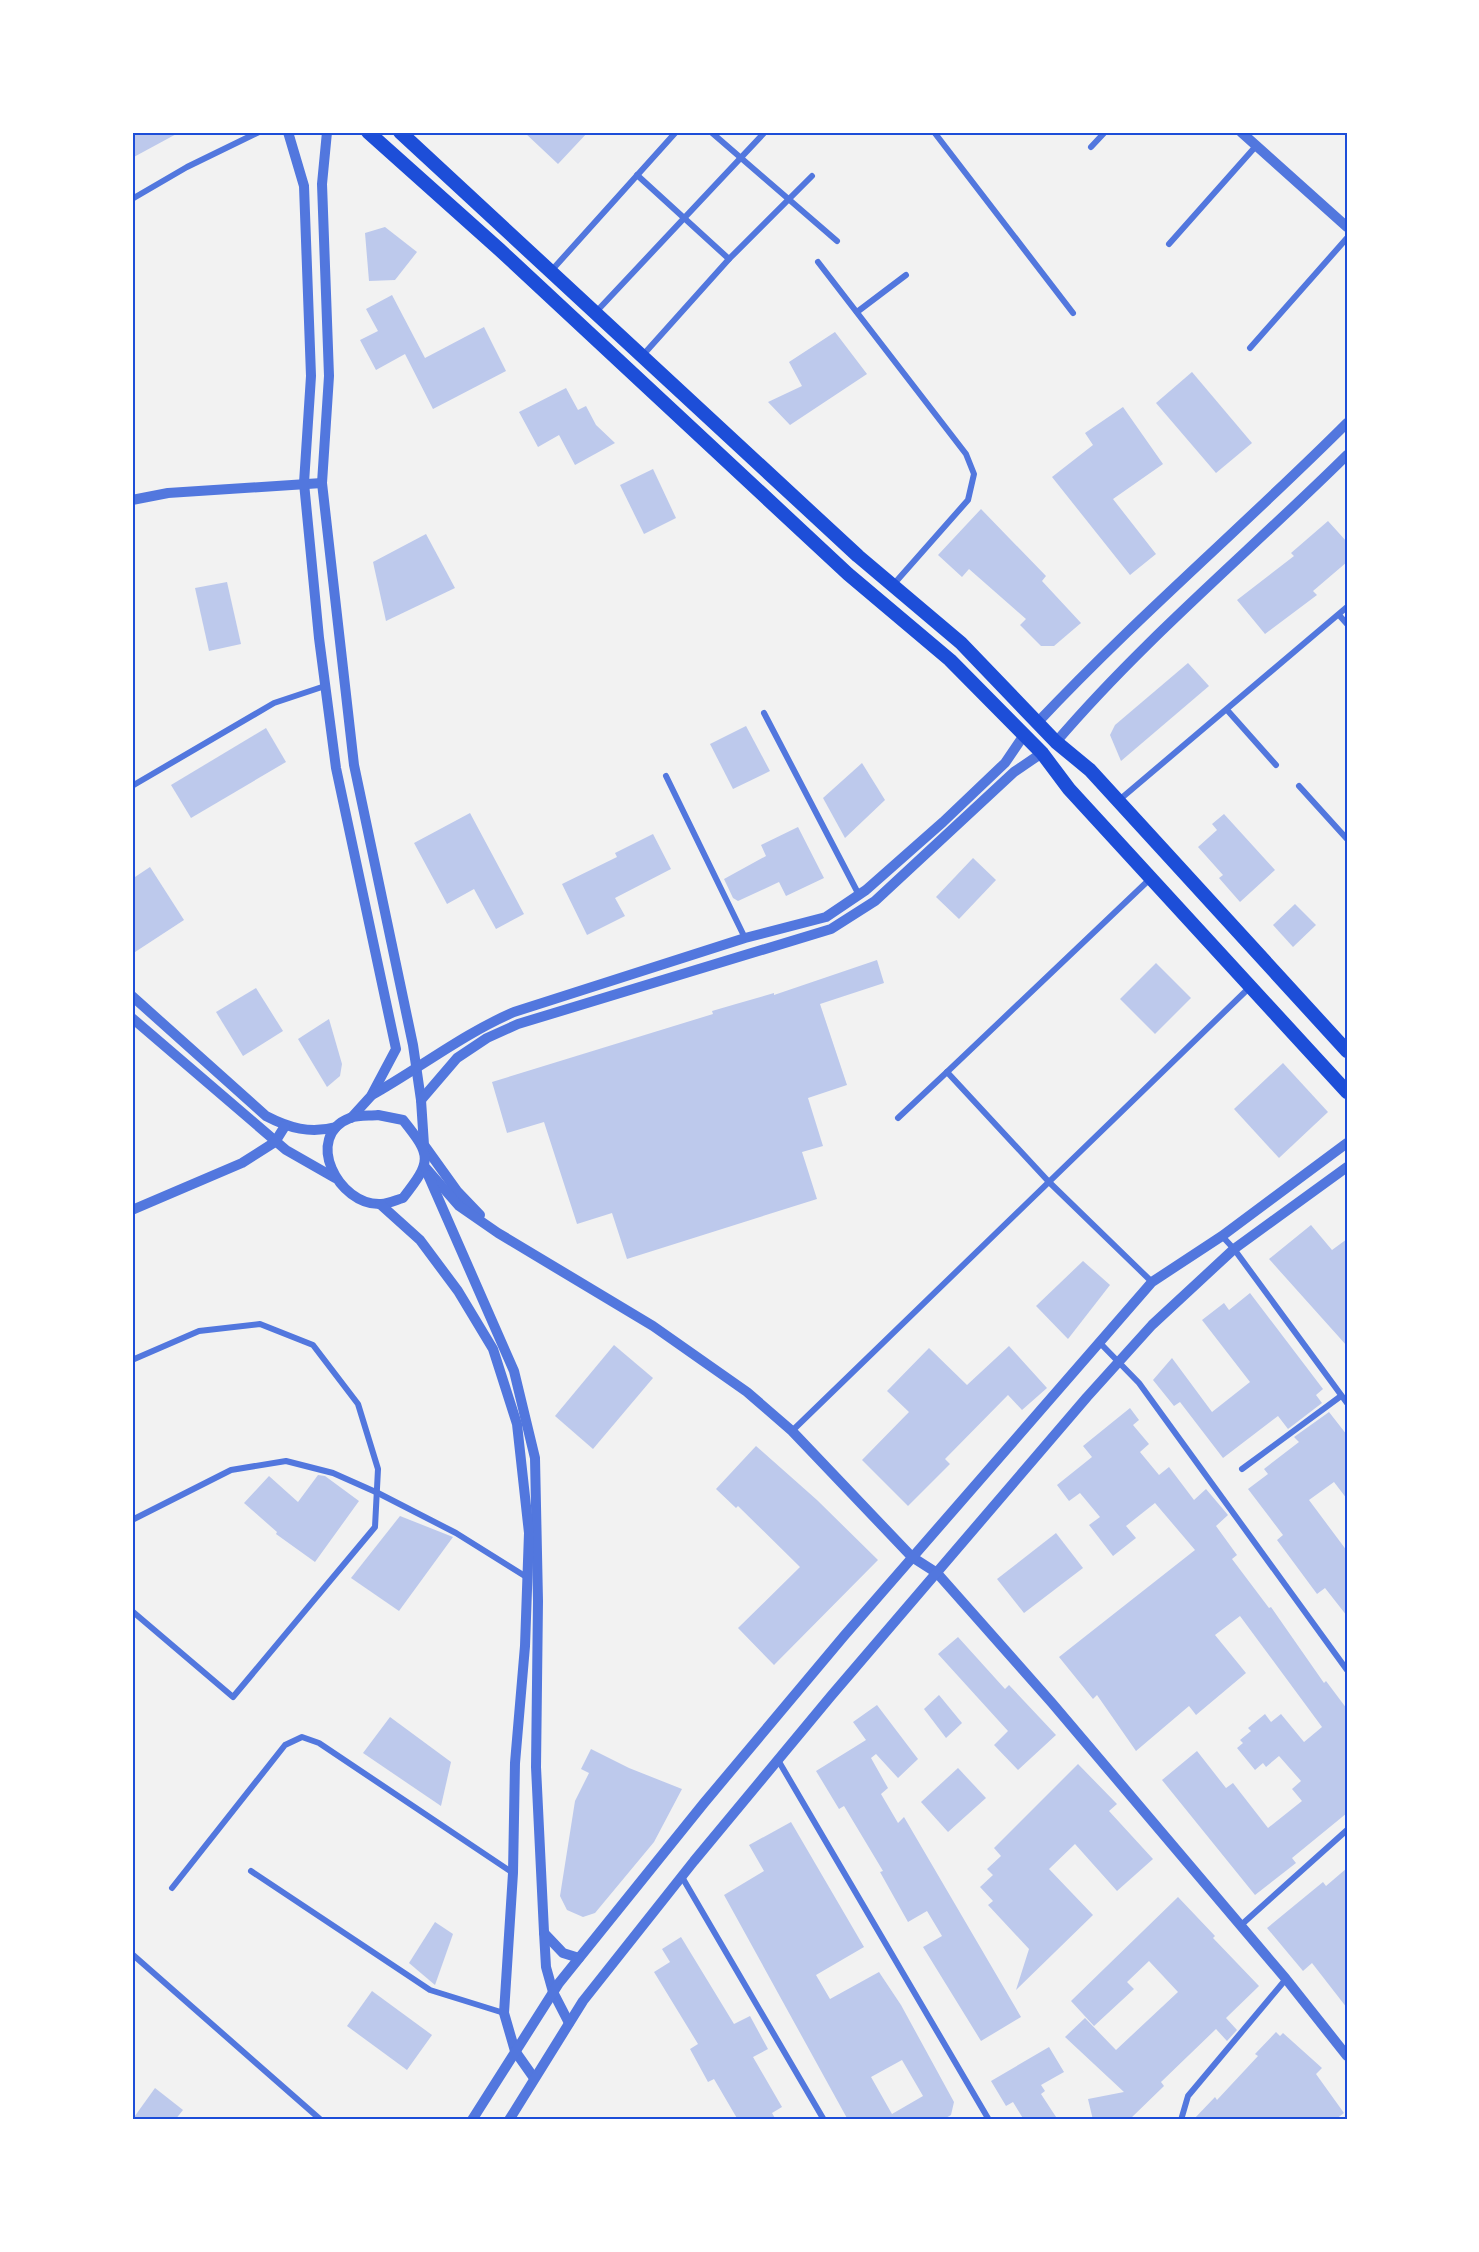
<svg xmlns="http://www.w3.org/2000/svg" width="1479" height="2252" font-family="Mulish,sans-serif">
	<style>
		.building { fill: #bdc9ec; fill-rule: evenodd }
		.lines { fill: none; stroke-linecap: round; stroke-linejoin: round }
		.minor { stroke: #5277de; stroke-width: 6 }
		.tertiary { stroke: #5277de; stroke-width: 10 }
		.primary { stroke: #1d4ed8; stroke-width: 14 }
		.neatline { fill: none; stroke: #1d4ed8; stroke-width: 2 }
	</style>
	<rect width="100%" height="100%" fill="#f2f2f2"/>
	<g class="building">
		<polygon points="132,132 180,132 132,158"/>
		<polygon points="524,132 588,132 558,164"/>
		<polygon points="385,227 417,252 395,280 369,281 365,233"/>
		<polygon points="392,295 425,358 484,327 506,371 433,409 405,354 376,370 360,340 378,331 366,309"/>
		<polygon points="835,332 867,374 790,425 768,402 802,386 789,362"/>
		<polygon points="1192,372 1252,443 1216,473 1156,403"/>
		<polygon points="566,388 578,410 586,406 596,425 615,443 575,465 559,435 538,447 519,412"/>
		<polygon points="1123,407 1163,464 1113,499 1156,554 1130,575 1052,477 1093,445 1085,433"/>
		<polygon points="653,469 676,518 644,534 620,485"/>
		<polygon points="981,509 1046,576 1042,581 1081,623 1054,646 1041,646 1020,625 1026,619 969,569 962,577 938,555"/>
		<polygon points="1328,521 1347,542 1347,562 1313,591 1317,595 1265,634 1237,600 1294,556 1291,553"/>
		<polygon points="426,534 455,588 386,621 373,562"/>
		<polygon points="227,582 241,644 209,651 195,588"/>
		<polygon points="1188,663 1209,686 1121,761 1110,735 1115,725"/>
		<polygon points="746,726 770,771 733,789 710,744"/>
		<polygon points="266,728 286,762 191,818 171,785"/>
		<polygon points="862,763 885,800 845,838 823,798"/>
		<polygon points="470,813 524,914 496,929 474,889 447,904 414,843"/>
		<polygon points="1224,814 1275,870 1240,902 1219,878 1223,875 1198,847 1217,830 1212,824"/>
		<polygon points="798,827 824,878 786,896 779,882 738,901 733,898 724,879 766,856 761,845"/>
		<polygon points="653,834 671,869 615,898 625,916 587,935 562,884 617,857 615,853"/>
		<polygon points="973,858 996,880 959,919 936,897"/>
		<polygon points="150,867 184,920 132,954 132,879"/>
		<polygon points="1295,904 1316,925 1293,947 1273,925"/>
		<polygon points="877,960 884,983 820,1004 847,1085 808,1098 823,1146 802,1152 817,1199 627,1259 612,1213 577,1224 544,1122 507,1133 492,1082 713,1014 712,1011 736,1004 774,993 774,995"/>
		<polygon points="1156,963 1191,998 1155,1034 1120,999"/>
		<polygon points="256,988 283,1031 243,1056 216,1012"/>
		<polygon points="329,1019 342,1064 340,1076 327,1087 298,1039"/>
		<polygon points="1283,1063 1328,1112 1279,1158 1234,1109"/>
		<polygon points="1311,1225 1332,1250 1347,1239 1347,1346 1269,1259"/>
		<polygon points="1083,1261 1110,1285 1068,1339 1036,1306"/>
		<polygon points="1250,1293 1323,1389 1316,1395 1322,1403 1288,1429 1278,1416 1223,1458 1180,1402 1174,1406 1153,1380 1172,1358 1212,1412 1250,1382 1202,1320 1224,1303 1229,1310"/>
		<polygon points="614,1345 653,1378 593,1449 555,1416"/>
		<polygon points="1009,1346 1047,1388 1022,1410 1008,1395 945,1459 950,1464 908,1506 862,1460 909,1412 887,1391 929,1348 967,1385"/>
		<polygon points="1130,1408 1139,1420 1133,1425 1149,1444 1140,1452 1159,1475 1169,1467 1194,1500 1206,1489 1228,1515 1216,1526 1237,1555 1232,1559 1269,1608 1271,1607 1324,1683 1326,1681 1347,1709 1347,1813 1292,1858 1296,1863 1255,1895 1162,1780 1197,1751 1226,1788 1233,1783 1268,1828 1302,1801 1292,1789 1301,1781 1279,1756 1266,1767 1263,1763 1255,1770 1237,1748 1243,1743 1240,1740 1251,1731 1248,1728 1265,1714 1271,1722 1281,1714 1304,1742 1322,1727 1240,1616 1215,1635 1246,1673 1196,1715 1189,1706 1136,1751 1097,1695 1093,1699 1059,1657 1195,1550 1155,1503 1126,1526 1136,1538 1113,1556 1089,1525 1100,1517 1080,1493 1069,1501 1057,1485 1092,1457 1083,1446"/>
		<polygon points="1329,1412 1347,1435 1347,1499 1334,1482 1309,1500 1347,1551 1347,1616 1325,1588 1317,1594 1277,1540 1283,1535 1248,1489 1268,1474 1264,1469 1299,1442 1294,1437"/>
		<polygon points="756,1446 817,1500 878,1560 774,1665 738,1628 800,1567 738,1506 736,1508 716,1489"/>
		<polygon points="318,1475 325,1476 359,1501 315,1562 276,1534 277,1532 244,1503 269,1476 298,1502"/>
		<polygon points="400,1516 453,1537 399,1611 351,1578"/>
		<polygon points="1056,1533 1083,1568 1024,1613 997,1579"/>
		<polygon points="958,1637 1005,1689 1009,1685 1056,1735 1018,1770 994,1745 1008,1731 938,1654"/>
		<polygon points="939,1695 962,1723 946,1738 924,1709"/>
		<polygon points="877,1705 918,1759 898,1778 876,1754 871,1758 888,1788 881,1794 898,1823 904,1817 1021,2017 981,2041 923,1947 942,1936 927,1911 908,1922 880,1872 883,1871 844,1806 839,1809 816,1771 866,1740 853,1722"/>
		<polygon points="390,1717 451,1762 441,1806 363,1753"/>
		<polygon points="591,1749 629,1768 682,1789 654,1842 595,1913 583,1917 567,1910 560,1896 575,1801 589,1773 581,1769"/>
		<polygon points="1078,1764 1117,1804 1109,1811 1153,1859 1117,1891 1075,1844 1049,1869 1093,1915 1016,1990 1029,1949 988,1905 993,1901 980,1887 993,1875 987,1869 1001,1856 994,1848"/>
		<polygon points="958,1768 986,1798 948,1832 921,1802"/>
		<path d="M791,1822L864,1947L816,1975L830,1999L879,1972L901,2005L954,2102L951,2115L942,2120H848L724,1895L764,1871L749,1845ZM902,2060L923,2096L892,2114L871,2077Z"/>
		<polygon points="1347,1868 1347,2008 1312,1963 1303,1971 1267,1928 1323,1882 1326,1886"/>
		<polygon points="1178,1897 1215,1936 1213,1938 1259,1986 1226,2018 1237,2030 1227,2041 1216,2029 1161,2082 1164,2086 1129,2120 1093,2120 1088,2099 1124,2092 1065,2037 1085,2018 1116,2050 1178,1992 1149,1961 1127,1982 1134,1989 1094,2026 1071,2001"/>
		<polygon points="435,1922 453,1934 435,1985 409,1963"/>
		<polygon points="681,1937 734,2024 750,2016 768,2049 753,2057 782,2107 772,2113 776,2120 738,2120 714,2079 708,2082 690,2049 698,2044 654,1972 670,1962 662,1949"/>
		<polygon points="372,1991 432,2035 407,2070 347,2026"/>
		<polygon points="1276,2032 1280,2036 1283,2033 1322,2068 1316,2074 1344,2113 1335,2120 1193,2120 1215,2097 1217,2100 1258,2056 1255,2054"/>
		<polygon points="1049,2047 1064,2072 1041,2085 1045,2091 1041,2094 1058,2120 1024,2120 1013,2102 1006,2106 991,2081"/>
		<polygon points="155,2088 183,2110 175,2120 132,2120"/>
	</g>
	<g class="lines">
		<g class="minor">
			<polyline points="711,132 837,241"/>
			<polyline points="934,132 1073,313"/>
			<polyline points="1091,147 1105,132"/>
			<polyline points="637,175 729,259"/>
			<polyline points="132,199 187,167 259,132"/>
			<polyline points="1169,244 1256,146"/>
			<polyline points="818,262 966,454 974,474 968,500 893,585"/>
			<polyline points="552,270 676,132"/>
			<polyline points="596,312 764,133"/>
			<polyline points="857,312 906,275"/>
			<polyline points="1250,348 1347,238"/>
			<polyline points="643,355 729,259 812,176"/>
			<polyline points="1339,615 1347,624"/>
			<polyline points="1228,711 1276,765"/>
			<polyline points="764,713 859,895"/>
			<polyline points="666,776 745,938"/>
			<polyline points="132,786 274,703 325,686"/>
			<polyline points="1299,786 1347,839"/>
			<polyline points="1118,801 1347,607"/>
			<polyline points="1151,878 947,1072 1049,1182 1152,1282"/>
			<polyline points="898,1118 947,1072"/>
			<polyline points="1222,1236 1234,1249 1347,1403"/>
			<polyline points="1100,1343 1139,1383 1347,1670"/>
			<polyline points="132,1360 199,1331 260,1324 313,1345 358,1404 378,1469 375,1527 233,1697 132,1611"/>
			<polyline points="792,1431 1250,987"/>
			<polyline points="1242,1469 1341,1396"/>
			<polyline points="132,1520 231,1470 286,1461 333,1473 378,1493 456,1533 528,1578"/>
			<polyline points="778,1760 989,2120"/>
			<polyline points="251,1871 430,1990 504,2013"/>
			<polyline points="682,1877 824,2120"/>
			<polyline points="172,1888 285,1745 302,1737 319,1743 513,1873"/>
			<polyline points="1240,1926 1347,1830"/>
			<polyline points="132,1954 321,2120"/>
			<polyline points="1181,2120 1188,2096 1286,1979"/>
		</g>
		<g class="tertiary">
			<polyline points="288,132 304,186 311,376 304,483 319,638 336,768 396,1049 371,1096 351,1118"/>
			<polyline points="327,132 322,184 329,376 322,483 354,765 413,1045 421,1100 424,1145 457,1191 480,1215"/>
			<polyline points="1241,132 1347,227"/>
			<polyline points="132,500 168,493 322,483"/>
			<path d="M1038,722C1137,617 1246,524 1347,423"/>
			<path d="M1056,742C1145,638 1250,551 1347,455"/>
			<path d="M132,996L266,1116C289,1128 310,1134 336,1127"/>
			<polyline points="132,1018 286,1150 335,1178"/>
			<path d="M372,1095C420,1068 463,1034 514,1012L745,938L826,917L866,890L943,822L1005,763L1024,735"/>
			<polyline points="421,1100 457,1058 487,1038 518,1024 831,929 875,901 1014,772 1042,753"/>
			<path d="M378,1115L403,1120C432,1156 432,1161 403,1198C396,1200 388,1204 381,1204C338,1206 303,1136 350,1118C358,1115 370,1116 378,1115Z"/>
			<polyline points="425,1167 459,1206 498,1233 653,1326 747,1392 792,1431 912,1557 937,1573 1052,1703 1286,1979 1347,2056"/>
			<polyline points="428,1175 514,1371 535,1458 538,1601 536,1767 544,1932 546,1967 553,1992 569,2023"/>
			<polyline points="380,1204 420,1240 458,1291 493,1349 517,1424 529,1533 525,1646 515,1763 513,1873 504,2013 515,2051 534,2078"/>
			<polyline points="132,1210 242,1163 275,1142 285,1126"/>
			<polyline points="544,1933 563,1953 579,1958"/>
			<polyline points="472,2120 559,1983 704,1803 844,1636 1152,1282 1222,1236 1347,1143"/>
			<polyline points="509,2120 583,2001 694,1861 831,1696 1087,1397 1152,1325 1234,1249 1347,1167"/>
		</g>
		<g class="primary">
			<polyline points="368,132 500,250 848,574 950,660 1042,753 1069,789 1347,1092"/>
			<polyline points="400,132 858,556 961,643 1056,742 1090,770 1347,1051"/>
		</g>
	</g>
	<rect width="1479" height="2252" fill="none" stroke="#ffffff" stroke-width="267"/>
	<rect x="134" y="134" width="1212" height="1984" class="neatline"/>
</svg>
